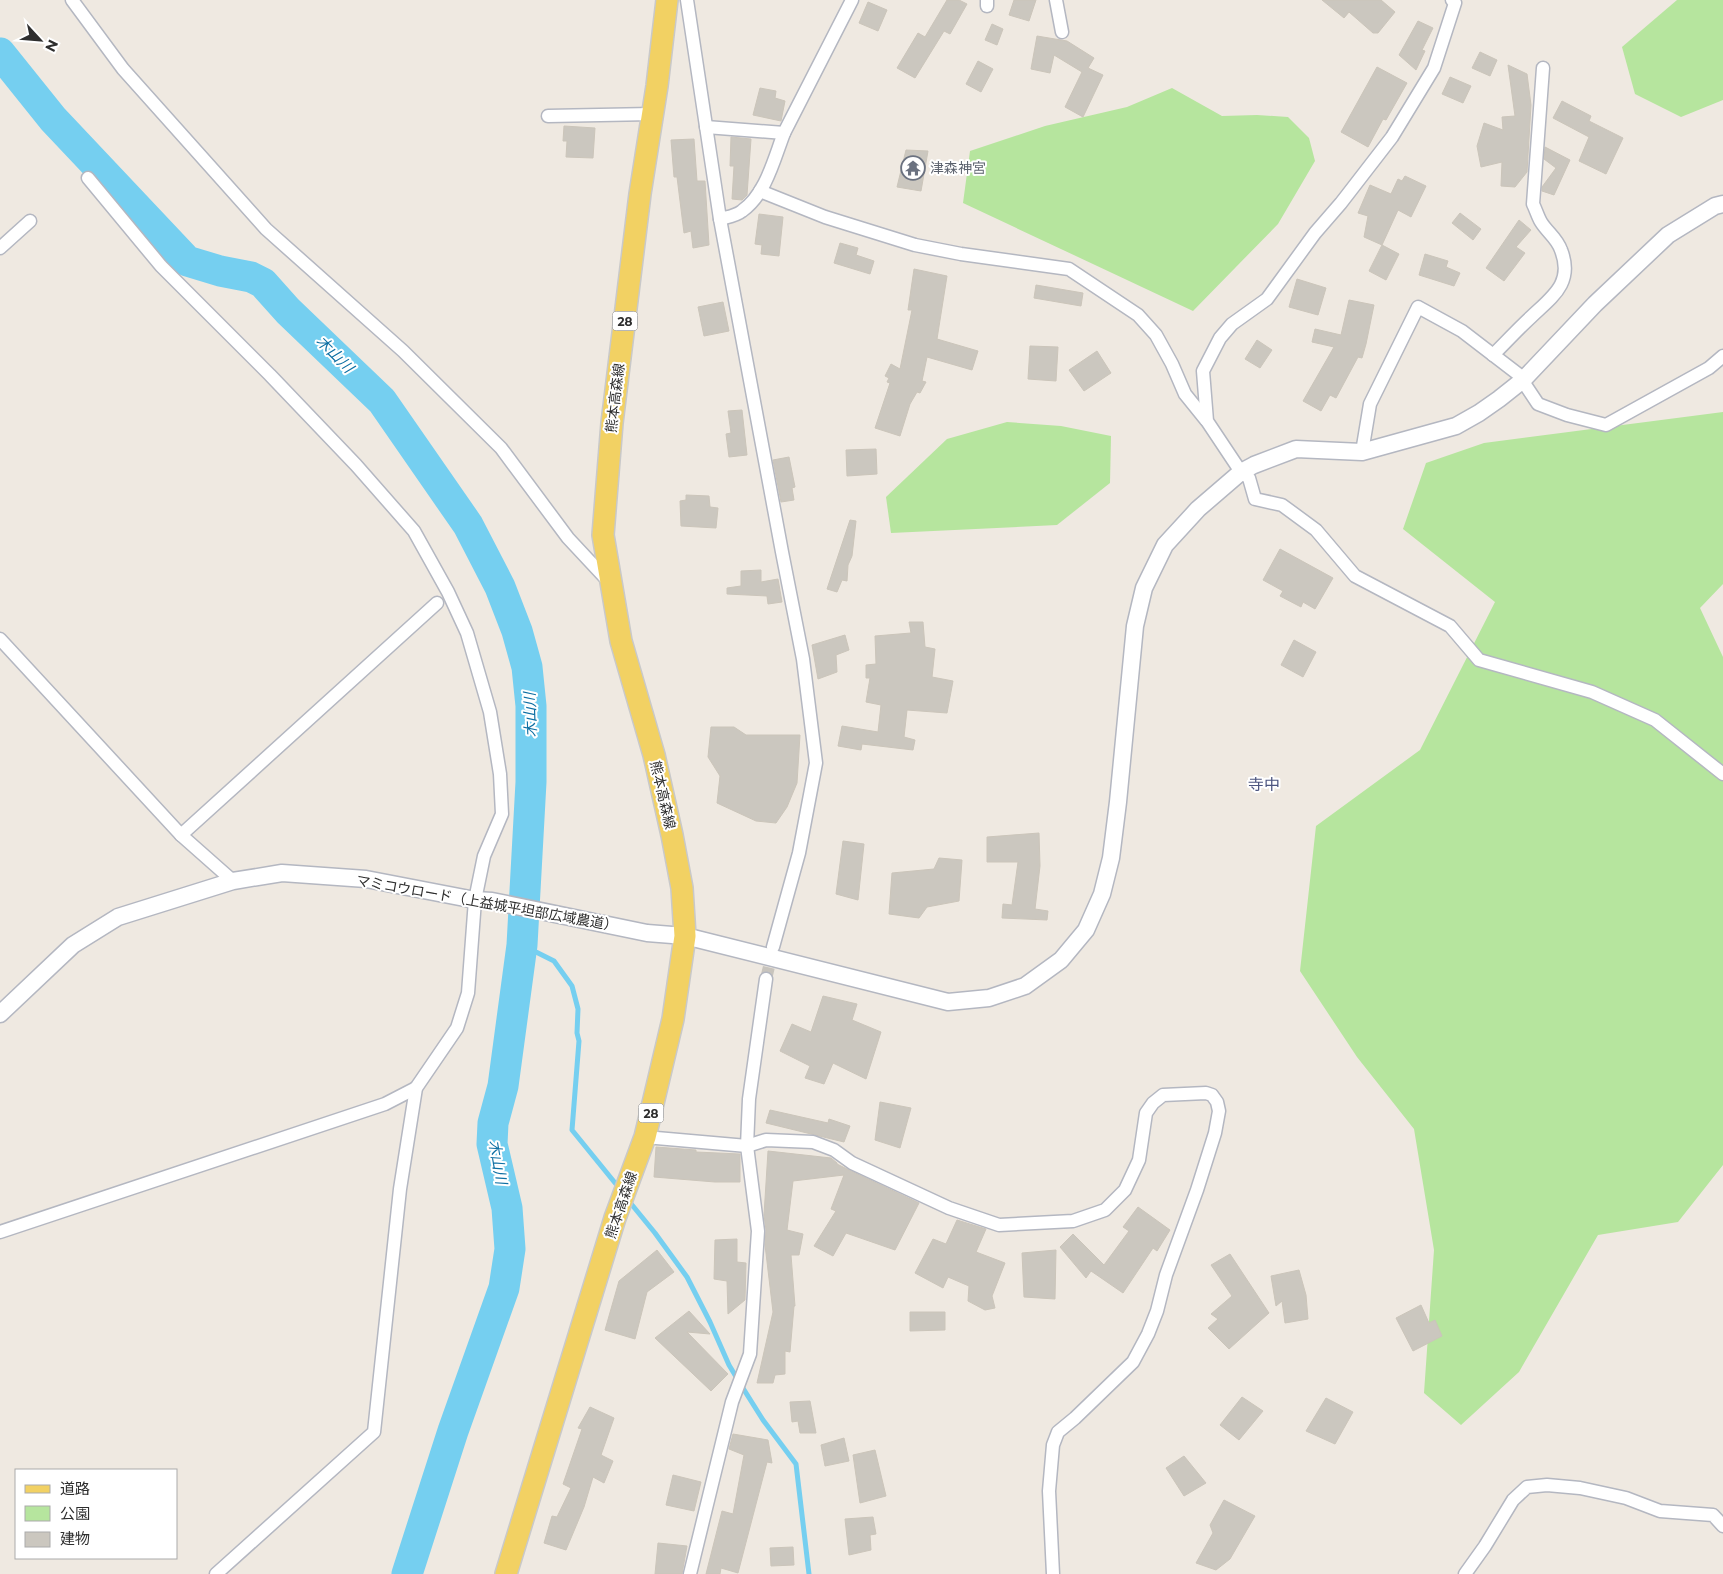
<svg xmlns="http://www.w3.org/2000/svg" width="1723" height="1574" font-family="Montserrat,'Noto Sans JP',sans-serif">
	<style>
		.green { fill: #b6e59e }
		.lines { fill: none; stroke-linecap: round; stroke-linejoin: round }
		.stream { stroke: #75cff0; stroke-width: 5 }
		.river { stroke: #75cff0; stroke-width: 31 }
		.building { fill: #cbc7bf; stroke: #cbc5ba }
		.minor-tunnel { stroke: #c8c4bd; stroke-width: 12; stroke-dasharray: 12 6; stroke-linecap: butt }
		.minor-casing { stroke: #b4b7c1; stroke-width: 15 }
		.tertiary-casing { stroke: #b4b7c1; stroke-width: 19 }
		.primary-casing { stroke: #c9c9c9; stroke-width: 24 }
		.minor { stroke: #fff; stroke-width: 12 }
		.tertiary { stroke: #fff; stroke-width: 16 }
		.primary { stroke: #f2d163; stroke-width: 21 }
		.labels { text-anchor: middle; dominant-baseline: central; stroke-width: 4; stroke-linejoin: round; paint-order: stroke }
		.shield { fill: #fff; stroke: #6d6d6d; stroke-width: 1 }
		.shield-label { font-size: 12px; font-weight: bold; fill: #2e2e2e }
		.worship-label { font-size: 14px; fill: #5b616d; stroke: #fff; text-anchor: start }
		.street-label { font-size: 14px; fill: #2e2e2e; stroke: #fff }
		.water-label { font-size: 15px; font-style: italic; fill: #0d6fa3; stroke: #fff }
		.quarter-label { font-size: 16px; fill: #4d5680; stroke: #fff }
	</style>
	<rect width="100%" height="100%" fill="#efe9e1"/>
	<g class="green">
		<polygon points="1677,0 1723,0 1723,100 1681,117 1635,94 1622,47"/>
		<polygon points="1172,88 1222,116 1257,115 1288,117 1309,138 1315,161 1278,224 1193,311 963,203 970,151 1045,126 1127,107"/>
		<polygon points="1723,412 1723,584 1700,608 1723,657 1723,1165 1678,1222 1598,1235 1519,1372 1461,1425 1424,1393 1434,1250 1414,1129 1357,1057 1300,971 1316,826 1420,750 1495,602 1403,529 1426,463 1484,443"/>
		<polygon points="1007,422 1061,426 1111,436 1110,483 1057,525 891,533 886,497 947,439"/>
	</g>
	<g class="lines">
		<g class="stream">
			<polyline points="522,945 554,961 572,986 578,1009 577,1033 579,1041 572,1130 620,1189"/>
			<polyline points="628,1200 655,1233 687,1277 710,1322 729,1365 741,1385 763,1420 796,1464 809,1574"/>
		</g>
		<polyline class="river" points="0,53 53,119 187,261 220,271 251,277 263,283 288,311 382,401 468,525 500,587 517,631 527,667 531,706 531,782 522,945 503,1086 493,1123 492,1144 507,1208 510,1249 504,1288 453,1431 407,1574"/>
	</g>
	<g class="building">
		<polygon points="947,0 959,0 967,4 950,34 944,31 915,78 897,68 918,33 925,37"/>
		<polygon points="1014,0 1036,0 1029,21 1009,15"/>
		<polygon points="1322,0 1381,0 1395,12 1378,33 1373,33 1349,12 1344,18"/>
		<polygon points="868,2 887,10 878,31 859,23"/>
		<polygon points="1418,21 1433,28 1422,50 1425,51 1416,70 1399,55"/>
		<polygon points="992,24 1003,29 997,45 985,40"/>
		<polygon points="1037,36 1067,41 1094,58 1088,68 1103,75 1083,117 1065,107 1082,72 1054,55 1050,73 1031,69"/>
		<polygon points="1480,52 1497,60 1490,76 1472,68"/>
		<polygon points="978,61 993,69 981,92 966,84"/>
		<polygon points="1508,65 1527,74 1531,105 1527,172 1515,187 1501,186 1502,162 1481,167 1477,146 1484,123 1503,130 1502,117 1515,116"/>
		<polygon points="1377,67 1407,83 1386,120 1383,119 1368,147 1341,132"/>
		<polygon points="1450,77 1471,86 1463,103 1442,94"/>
		<polygon points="760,88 776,91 775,98 785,101 781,121 753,115"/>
		<polygon points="1562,101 1591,116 1589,121 1623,138 1606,174 1579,161 1589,137 1553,118"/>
		<polygon points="564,126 595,128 593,158 566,157 567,141 563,141"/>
		<polygon points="731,137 751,139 747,195 742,200 732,199 734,166 730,166"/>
		<polygon points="694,139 697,181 705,181 709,245 693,248 691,231 684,233 677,177 674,177 671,140"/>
		<polygon points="1545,147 1570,160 1554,195 1542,191 1542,187 1556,168 1544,159"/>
		<polygon points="906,150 928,151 921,191 897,187"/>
		<polygon points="1405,176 1426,186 1411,217 1398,210 1382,245 1364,237 1368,216 1358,213 1370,185 1391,194 1398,179 1402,181"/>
		<polygon points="1460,213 1481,229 1473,240 1452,223"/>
		<polygon points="759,214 783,217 779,256 761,254 762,245 755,244"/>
		<polygon points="1519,220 1531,230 1516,247 1525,253 1504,281 1486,268"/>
		<polygon points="840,243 858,248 856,255 874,261 870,274 834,263"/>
		<polygon points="1382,245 1399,254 1386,280 1369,271"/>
		<polygon points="1425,254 1448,261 1446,267 1460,273 1454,286 1419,275"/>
		<polygon points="914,269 947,276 937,339 978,351 972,370 927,357 922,381 926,382 920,393 917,392 910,404 900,436 875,428 890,383 887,382 889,378 885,376 891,364 900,369 912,310 908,310"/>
		<polygon points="1297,279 1326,288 1318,315 1289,307"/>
		<polygon points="1036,285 1083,293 1081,306 1034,298"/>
		<polygon points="1349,300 1374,305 1366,344 1362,358 1358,357 1336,398 1330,395 1321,411 1303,401 1334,347 1312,342 1315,329 1341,335"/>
		<polygon points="723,302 729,331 704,336 698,307"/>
		<polygon points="1257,340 1272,350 1260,368 1245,359"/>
		<polygon points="1030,346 1058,347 1056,381 1028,379"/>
		<polygon points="1097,351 1111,373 1084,391 1069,370"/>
		<polygon points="742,410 747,455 729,457 726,434 731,433 728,411"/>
		<polygon points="876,449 877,474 847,476 846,450"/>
		<polygon points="789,457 795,487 792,488 794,500 781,502 773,460"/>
		<polygon points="686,495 709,496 710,507 718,508 716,528 681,526 680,501 686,500"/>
		<polygon points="850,520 856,521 852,556 848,565 847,581 842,580 837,592 827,589"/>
		<polygon points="1280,549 1333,578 1315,609 1303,602 1301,607 1280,596 1283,591 1263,580"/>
		<polygon points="761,570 761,582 778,579 782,602 768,604 767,596 727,594 727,588 741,586 741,571"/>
		<polygon points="909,622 923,622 925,647 935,649 932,677 953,681 947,713 907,710 904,737 915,740 913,750 862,744 861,750 838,746 842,726 878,732 881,705 866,702 870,678 866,678 866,665 876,664 875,636 911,633"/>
		<polygon points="845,635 849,650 836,655 837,672 818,679 812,645"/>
		<polygon points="1294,640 1316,652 1303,677 1281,665"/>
		<polygon points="711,727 734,727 746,735 800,735 797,783 787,807 776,823 756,821 717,803 720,776 708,757"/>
		<polygon points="1039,833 1040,866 1035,909 1048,911 1047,920 1002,918 1003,904 1012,905 1018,862 987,862 987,837"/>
		<polygon points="843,841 864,844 858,900 836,894"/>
		<polygon points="939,858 962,860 959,901 927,907 919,918 889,914 892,873 934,869"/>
		<polygon points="823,996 857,1004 852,1020 881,1032 866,1079 833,1063 824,1084 805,1078 810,1066 780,1051 792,1024 811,1032"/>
		<polygon points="880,1102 911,1108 900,1148 875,1140"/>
		<polygon points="770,1110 828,1123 829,1119 850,1126 844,1142 766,1123"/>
		<polygon points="656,1147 696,1150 696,1152 740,1154 740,1182 715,1182 654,1177"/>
		<polygon points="768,1151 831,1158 837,1163 837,1164 849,1170 919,1203 895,1250 846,1233 833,1256 814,1246 836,1211 831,1209 844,1175 793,1181 787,1230 803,1234 799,1255 791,1255 795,1306 794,1306 790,1352 785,1351 785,1374 775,1375 773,1383 757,1383 773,1312 765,1245 766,1230 764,1215"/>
		<polygon points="1138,1207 1170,1230 1157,1251 1153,1248 1123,1293 1091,1271 1086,1278 1060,1247 1073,1234 1104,1265 1129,1231 1123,1227"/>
		<polygon points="957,1220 986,1229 976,1252 1005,1263 992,1296 995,1308 985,1310 968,1301 969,1286 948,1277 943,1288 915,1273 933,1239 946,1244"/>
		<polygon points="737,1239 737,1262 746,1263 745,1300 728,1314 727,1281 714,1279 715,1240"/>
		<polygon points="657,1250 674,1272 647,1292 635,1339 605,1330 619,1281"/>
		<polygon points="1056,1250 1055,1299 1024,1297 1022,1253"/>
		<polygon points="1230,1254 1269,1313 1229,1349 1208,1328 1218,1319 1211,1314 1232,1296 1211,1265"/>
		<polygon points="1299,1270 1306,1295 1308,1319 1285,1323 1282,1301 1276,1306 1271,1276"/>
		<polygon points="1421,1305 1429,1323 1435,1320 1442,1336 1413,1351 1396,1318"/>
		<polygon points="689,1311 710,1334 687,1332 728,1374 711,1391 655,1338"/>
		<polygon points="910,1312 945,1312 945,1330 910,1331"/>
		<polygon points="1242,1397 1263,1411 1239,1440 1220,1425"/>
		<polygon points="1326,1398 1353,1412 1335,1444 1306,1431"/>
		<polygon points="810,1401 816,1433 800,1433 798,1421 792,1422 790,1402"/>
		<polygon points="590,1407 614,1418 601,1455 613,1461 604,1483 593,1477 584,1507 566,1550 544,1543 552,1516 557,1517 571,1488 563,1484 582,1429 578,1428"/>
		<polygon points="733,1434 768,1440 772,1463 767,1462 738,1573 721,1568 720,1574 706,1574 722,1511 733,1514 744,1455 729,1449"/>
		<polygon points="844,1438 849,1461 825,1466 821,1445"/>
		<polygon points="875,1450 886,1496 860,1503 853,1455"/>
		<polygon points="1184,1456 1206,1483 1184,1496 1166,1468"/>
		<polygon points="673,1475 701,1482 694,1511 666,1505"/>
		<polygon points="1224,1500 1255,1516 1230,1559 1216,1570 1196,1563 1213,1533 1210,1525"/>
		<polygon points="873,1517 876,1534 870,1535 871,1550 849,1555 845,1519"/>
		<polygon points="658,1543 687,1546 682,1574 655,1574"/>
		<polygon points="793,1547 794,1565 771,1566 770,1548"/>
	</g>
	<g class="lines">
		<polyline class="minor-tunnel" points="766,979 773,950"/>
		<g class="minor-casing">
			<g id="minor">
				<polyline points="72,0 123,69 266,229 403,351 501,448 568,538 610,583"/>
				<polyline points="687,0 720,219 782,552 803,659 816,763 799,853 773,947"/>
				<polyline points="1056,0 1062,32"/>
				<polyline points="1452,0 1455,3 1434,68 1392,137 1341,203 1315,233 1267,299 1232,324 1220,338 1203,371 1207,421 1241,472 1249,478 1255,499 1282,505 1316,530 1355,576 1450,626 1479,660 1592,692 1655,720 1723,774"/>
				<polyline points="987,6 987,0"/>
				<polyline points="548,116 652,114"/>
				<polyline points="706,127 784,133 852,0"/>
				<polyline points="88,178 161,266 270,375 356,465 414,531 448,592 467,633 490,712 500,774 502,814 484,856 475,900 468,993 457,1028 416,1088 400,1189 374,1432 216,1574"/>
				<polyline points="760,191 825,217 915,245 961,254 1069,269 1138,315 1156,335 1172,364 1185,394 1206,420"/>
				<path d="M720,219C727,217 736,216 742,211C766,194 774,159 784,133"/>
				<polyline points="0,248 30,221"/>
				<path d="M1493,355C1506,342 1518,329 1531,317C1552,297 1574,283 1561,250C1557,238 1547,232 1541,222C1538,217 1536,210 1533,204L1543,68"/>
				<polyline points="1362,452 1370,404 1418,307 1462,331 1518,374 1538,404 1567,415 1606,425 1709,368 1723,356"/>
				<polyline points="0,639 181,835 233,881"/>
				<polyline points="181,835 437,603"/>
				<polyline points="645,1137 747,1146 766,1140 813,1142 834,1150 852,1163 949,1208 999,1225 1073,1221 1105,1210 1125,1190 1139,1160 1146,1113 1153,1103 1163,1095 1206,1093 1212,1095 1217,1102 1219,1111 1215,1133 1197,1190 1166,1275 1157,1311 1148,1334 1133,1362 1075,1418 1058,1432 1053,1445 1049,1491 1053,1574"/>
				<polyline points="0,1232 385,1104 416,1088"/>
				<polyline points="690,1574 732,1402 750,1354 758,1231 747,1146 749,1099 766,979"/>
				<polyline points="1465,1574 1485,1546 1513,1500 1527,1487 1547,1485 1580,1488 1626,1498 1660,1511 1713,1515 1723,1526"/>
			</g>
		</g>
		<g class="tertiary-casing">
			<polyline id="tertiary" points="0,1014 73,945 118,917 233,881 282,873 366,879 475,900 492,901 647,933 685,936 948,1002 989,998 1025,986 1061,960 1086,930 1102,894 1111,858 1118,802 1135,626 1144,588 1165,545 1198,509 1241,472 1254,465 1296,449 1362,452 1456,426 1479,413 1499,399 1523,380 1595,304 1668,235 1715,206 1723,204"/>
		</g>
		<g class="primary-casing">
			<polyline id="primary" points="506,1574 615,1218 645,1137 673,1019 685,936 682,888 672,835 654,755 621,641 603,535 612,423 640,194 657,86 667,0"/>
		</g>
		<use href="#minor" class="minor"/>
		<use href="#tertiary" class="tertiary"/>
		<use href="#primary" class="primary"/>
	</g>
	<defs>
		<g id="temple-ring" transform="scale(1.25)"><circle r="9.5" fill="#fff" stroke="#6b7280" stroke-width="1.5"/><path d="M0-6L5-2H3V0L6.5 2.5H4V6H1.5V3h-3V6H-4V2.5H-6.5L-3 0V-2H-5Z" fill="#6b7280"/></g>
	</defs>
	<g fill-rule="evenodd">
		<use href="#temple-ring" x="913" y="168"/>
	</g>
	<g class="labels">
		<g class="shield">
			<rect x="612.5" y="311.5" width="25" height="19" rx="4"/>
			<rect x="638.5" y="1103.5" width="25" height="19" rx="4"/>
		</g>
		<g class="shield-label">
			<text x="625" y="321">28</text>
			<text x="651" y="1113">28</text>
		</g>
		<g class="worship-label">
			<text x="930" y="168">津森神宮</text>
		</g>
		<g class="street-label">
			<text transform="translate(615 398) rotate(-83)">熊本高森線</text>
			<text transform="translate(663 795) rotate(77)">熊本高森線</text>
			<text transform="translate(487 903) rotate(10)">マミコウロード（上益城平坦部広域農道）</text>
			<text transform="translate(621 1205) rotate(-71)">熊本高森線</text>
		</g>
		<g class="water-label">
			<text transform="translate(335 354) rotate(45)">木山川</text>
			<text transform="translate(530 715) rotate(-92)">木山川</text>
			<text transform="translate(498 1162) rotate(80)">木山川</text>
		</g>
		<g class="quarter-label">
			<text x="1264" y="784">寺中</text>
		</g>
	</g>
	<rect x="15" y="1469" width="162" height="90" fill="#ffffff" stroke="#ababab"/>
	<rect x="25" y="1485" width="25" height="8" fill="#f2d163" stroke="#ababab"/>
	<text x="60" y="1494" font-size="15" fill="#2e2e2e">道路</text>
	<rect x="25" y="1506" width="25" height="15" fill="#b6e59e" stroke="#ababab"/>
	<text x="60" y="1519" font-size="15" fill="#2e2e2e">公園</text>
	<rect x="25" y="1532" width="25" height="15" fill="#cbc7bf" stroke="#ababab"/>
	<text x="60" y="1544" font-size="15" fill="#2e2e2e">建物</text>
	<g transform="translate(40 40) rotate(116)" stroke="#ffffff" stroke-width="4" paint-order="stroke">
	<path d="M0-4L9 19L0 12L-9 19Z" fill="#2e2e2e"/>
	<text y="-8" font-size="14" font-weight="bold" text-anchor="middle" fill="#2e2e2e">N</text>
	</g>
</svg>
